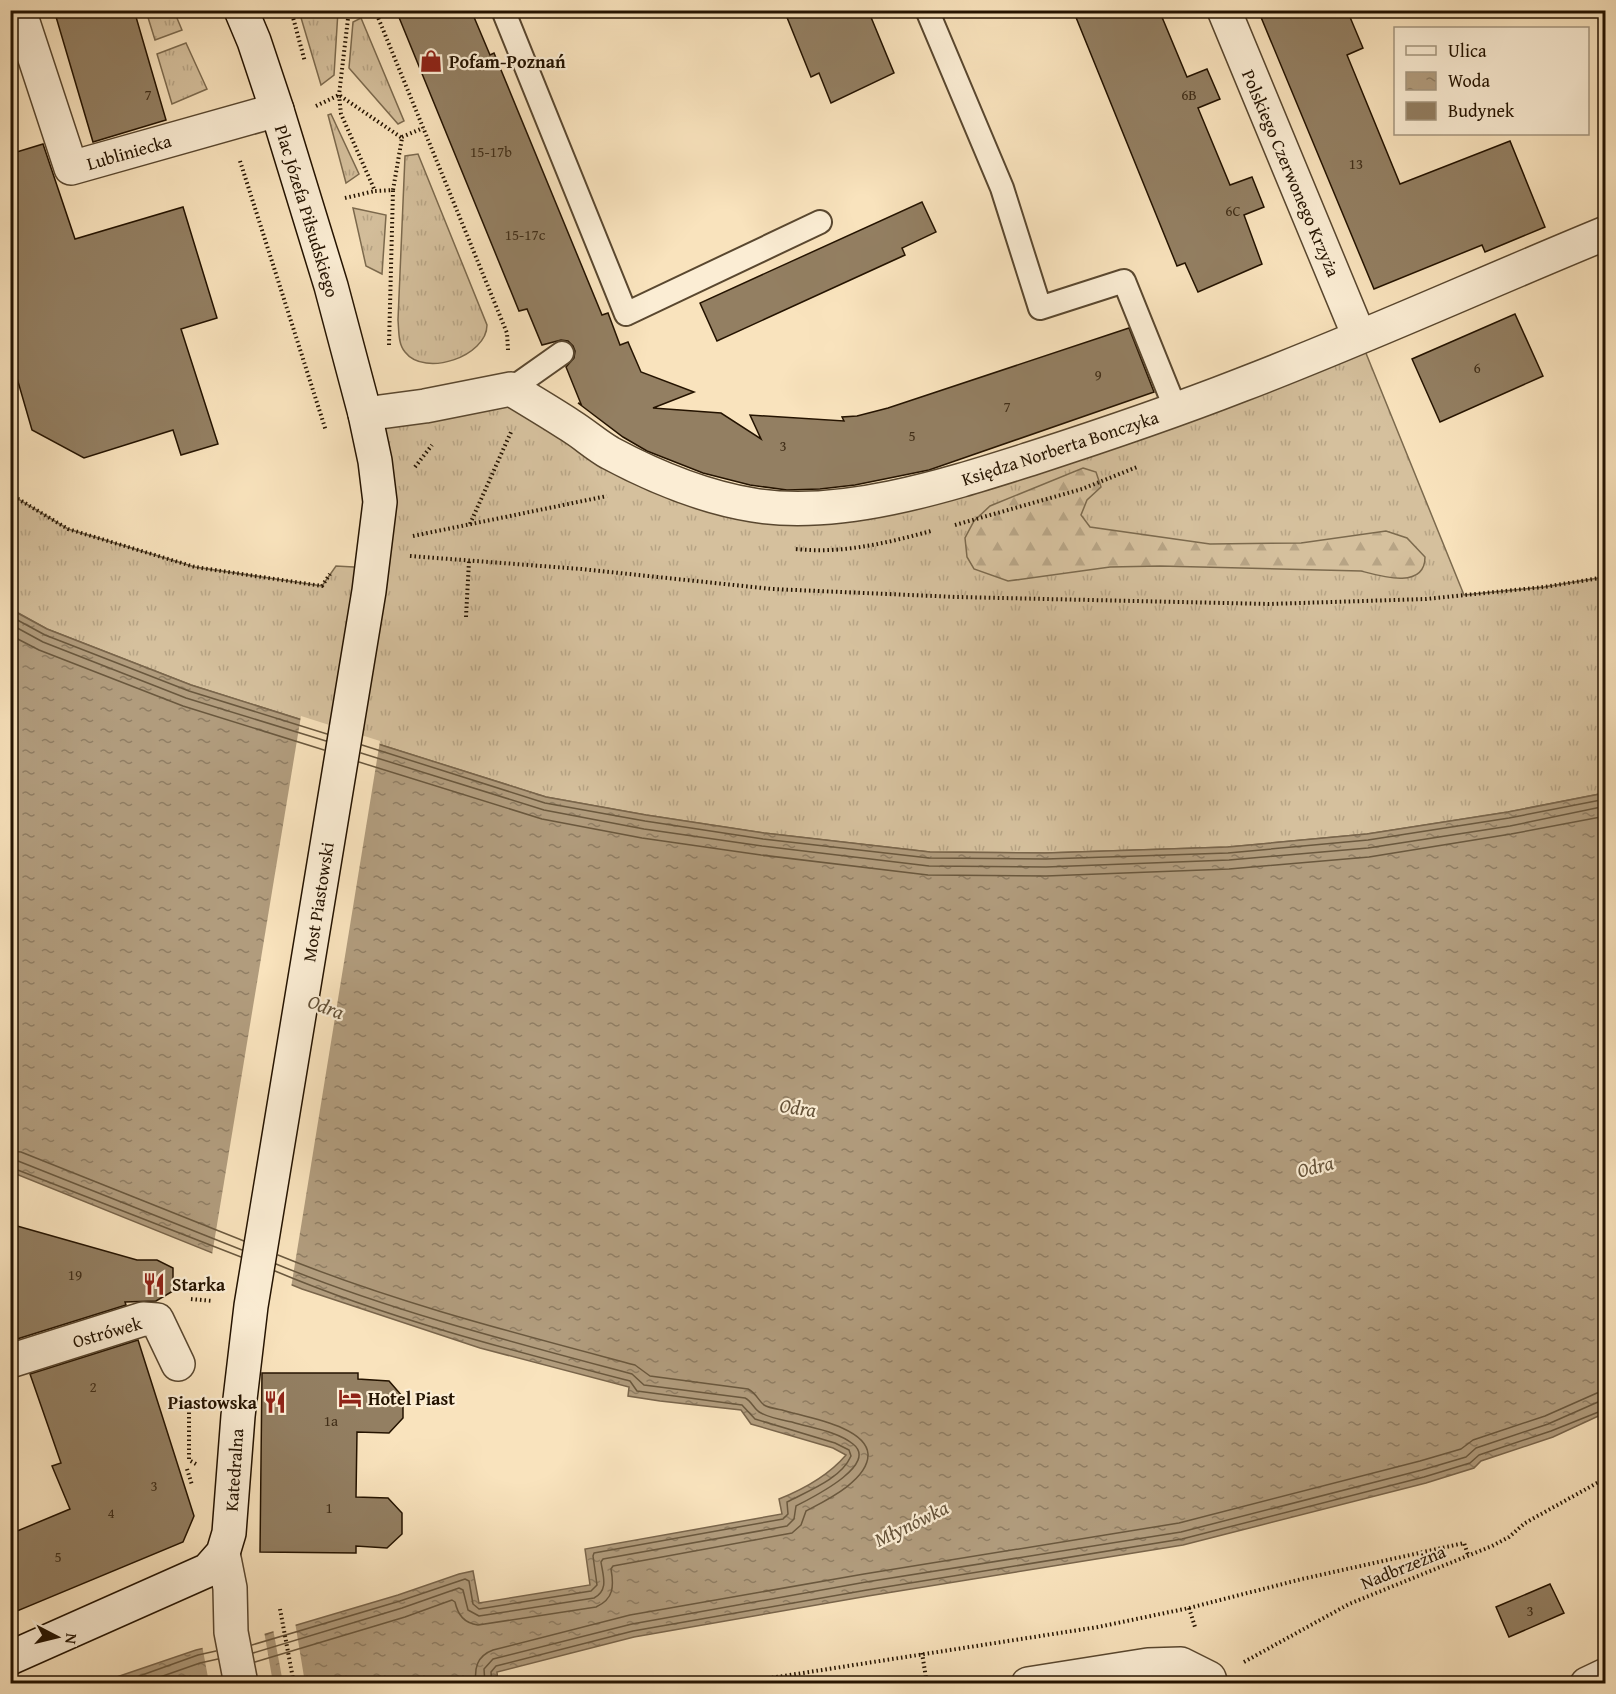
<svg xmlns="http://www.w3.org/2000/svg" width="1616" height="1694" font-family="'Gentium Book Plus',serif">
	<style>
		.grass { fill: url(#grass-tufts); stroke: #7c6a4e; stroke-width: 1.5 }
		.forest { fill: url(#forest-firs); stroke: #7c6a4e; stroke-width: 1.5 }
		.water { fill: url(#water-ripples); stroke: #79654b; stroke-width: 1.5 }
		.pier { fill: #f9e3bd }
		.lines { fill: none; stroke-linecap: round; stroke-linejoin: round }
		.shore { stroke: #6a583e; stroke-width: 1.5 }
		.building { fill: #937f62; stroke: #241300; stroke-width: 1.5 }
		.lane-casing { stroke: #59472f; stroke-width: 26 }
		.street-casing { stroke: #59472f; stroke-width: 36 }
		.secondary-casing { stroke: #241300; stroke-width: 36 }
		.path { stroke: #241300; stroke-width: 4; stroke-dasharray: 1.5 3; stroke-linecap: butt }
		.lane { stroke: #fbedd4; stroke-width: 22 }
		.street { stroke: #fbedd4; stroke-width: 33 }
		.secondary { stroke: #fbedd4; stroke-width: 33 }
		.labels { text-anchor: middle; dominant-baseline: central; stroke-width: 4.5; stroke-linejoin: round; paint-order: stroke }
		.number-label { font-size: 15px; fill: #402e18 }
		.poi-label { font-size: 18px; font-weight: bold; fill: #241300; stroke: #fbedd4; text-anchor: start }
		.street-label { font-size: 18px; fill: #241300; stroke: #fbedd4 }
		.water-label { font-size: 20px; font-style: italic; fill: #635138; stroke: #fbedd4 }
	</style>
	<defs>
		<pattern id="grass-tufts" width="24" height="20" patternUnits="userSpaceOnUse" patternTransform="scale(1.5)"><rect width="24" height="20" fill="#d5c09d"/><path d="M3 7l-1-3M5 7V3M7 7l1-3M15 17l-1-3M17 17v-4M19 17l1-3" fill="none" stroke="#b7a485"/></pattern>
		<pattern id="forest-firs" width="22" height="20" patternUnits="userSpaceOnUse" patternTransform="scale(1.5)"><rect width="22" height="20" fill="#d5c09d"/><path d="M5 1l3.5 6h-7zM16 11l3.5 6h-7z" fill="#b7a485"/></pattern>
		<pattern id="water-ripples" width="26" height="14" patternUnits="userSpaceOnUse" patternTransform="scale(1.5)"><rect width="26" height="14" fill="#b19c7d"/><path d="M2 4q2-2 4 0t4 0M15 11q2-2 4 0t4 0" fill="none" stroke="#907e64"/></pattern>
	</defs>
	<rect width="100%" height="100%" fill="#f9e3bd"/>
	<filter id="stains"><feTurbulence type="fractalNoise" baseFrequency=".00333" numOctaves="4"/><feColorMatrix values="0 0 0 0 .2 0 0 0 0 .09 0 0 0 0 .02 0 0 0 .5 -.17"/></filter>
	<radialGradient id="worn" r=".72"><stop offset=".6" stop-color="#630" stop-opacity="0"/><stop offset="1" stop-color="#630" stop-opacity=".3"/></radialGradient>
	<g class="grass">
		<polygon points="146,11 174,11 182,30 155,40"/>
		<polygon points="299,11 338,11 334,75 321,85"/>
		<polygon points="361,18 404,121 398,124 349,68 353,22"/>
		<polygon points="186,43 207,89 172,104 157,54"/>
		<polygon points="331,114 359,174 346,183 328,115"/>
		<path d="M418,154L487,325C487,356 425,378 405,352C398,344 399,331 398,320L405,156Z"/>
		<polygon points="353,208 386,215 382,274 366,266"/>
		<polygon points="1359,336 1464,595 1544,587 1605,577 1605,793 1508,812 1367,834 1228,847 1045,853 930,852 764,833 646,815 546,797 191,685 47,629 11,609 10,494 68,529 195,567 322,586 336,566 372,568 365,414 511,389 644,469 828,507"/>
	</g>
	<path class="forest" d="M1083,468L1096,472L1101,487L1087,500L1081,515L1090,527L1210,544L1301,543L1386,531L1407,538L1425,557C1425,590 1380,576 1361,571L1160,566L1110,567L1008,581L974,569L967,557L965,538L974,521L990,506Z"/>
	<path class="water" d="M10,609L47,629L191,685L546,797L646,815L764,833L930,852L1045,853L1228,847L1367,834L1508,812L1605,793V1413L1553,1437L1481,1461L1474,1468L1426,1483L1183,1545L868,1596L634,1637L497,1672L498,1683H99L196,1650L263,1635L398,1595L459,1574L473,1571L479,1603L590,1585L585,1549L782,1514L779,1499C804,1489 829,1475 846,1455L833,1448L751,1424L741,1410L660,1401L628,1396L629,1387L480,1348L302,1289L11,1172Z"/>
	<g class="pier">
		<polygon points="301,716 380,741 291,1288 212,1255"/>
		<polygon points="295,1622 305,1683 283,1683 273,1629"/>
		<polygon points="264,1631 273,1683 209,1683 202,1645 242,1639"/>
	</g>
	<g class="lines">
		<g class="shore">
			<polyline points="10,616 45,635 189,691 327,734"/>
			<polyline points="10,624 43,642 186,698 326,741"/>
			<polyline points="10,635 39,650 183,706 324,750"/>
			<polyline points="362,745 545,803 645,821 763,839 929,858 1046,859 1228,853 1368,840 1509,818 1606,799"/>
			<polyline points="361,753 544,810 644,829 762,846 929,866 1046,867 1229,860 1368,848 1510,826 1606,806"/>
			<polyline points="359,762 542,819 642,838 761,855 928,875 1046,876 1229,869 1369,857 1511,834 1606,816"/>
			<polyline points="10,1151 21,1152 244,1241"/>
			<polyline points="10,1160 18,1161 242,1250"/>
			<polyline points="10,1167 241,1257"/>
			<path d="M252,1645L400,1601L465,1579L469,1581L473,1604L479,1609L591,1591L597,1585L593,1556L594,1553L783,1519L788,1514L787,1502C808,1491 841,1479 851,1456L849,1450L835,1443L755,1419L742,1405L637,1391L630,1381C510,1350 389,1319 275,1271"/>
			<path d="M253,1653L402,1608L459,1588L463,1590L468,1610L479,1616L594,1598C609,1590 603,1576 601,1562L603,1559L787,1526L794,1519L796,1506C809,1499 880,1465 853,1444C837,1431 811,1428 792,1422C782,1420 770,1418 761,1413C754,1410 752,1401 745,1398L644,1385L632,1374C512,1342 391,1311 276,1264"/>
			<path d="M255,1662L405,1617L452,1600L455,1602C458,1615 464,1623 478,1625L596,1607C614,1599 614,1586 611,1569L613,1566L792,1533L801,1525L806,1511C825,1501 869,1480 868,1454C866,1426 804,1417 782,1410C777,1409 769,1408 764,1405C758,1400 756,1393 748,1389L650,1376L635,1365C515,1333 393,1302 278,1255"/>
			<polyline points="117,1684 198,1655 216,1651"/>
			<polyline points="140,1684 200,1663 218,1659"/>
			<path d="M476,1684C474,1668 477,1656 493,1650L630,1615L864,1574L1179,1523L1420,1461L1461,1449L1473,1440L1545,1416L1597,1393L1606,1392"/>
			<polyline points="485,1684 484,1669 493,1659 632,1624 866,1582 1181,1532 1422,1470 1466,1457 1476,1448 1548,1424 1598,1402 1606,1401"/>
			<polyline points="492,1684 491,1672 496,1666 633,1631 867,1590 1182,1539 1424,1477 1470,1463 1479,1455 1551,1431 1606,1409"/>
		</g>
	</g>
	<g class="building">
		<polygon points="54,10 134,10 166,120 93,142"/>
		<polygon points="396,10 471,10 490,55 494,53 602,315 608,313 620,345 628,342 641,372 694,392 653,408 721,413 761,439 750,415 844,421 842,417 857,416 888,408 1129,328 1154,392 929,470 855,485 820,489 787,490 750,485 703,473 647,451 623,437 578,403 581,404 566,367 574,358 575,351 573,346 568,341 561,340 542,345 527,309 519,311"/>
		<polygon points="784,10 868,10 894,73 831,103 819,73 811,77"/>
		<polygon points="1073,10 1159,10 1187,77 1207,69 1220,99 1198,108 1230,185 1252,177 1264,207 1244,215 1262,264 1198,292 1185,263 1177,266"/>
		<polygon points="1258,10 1347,10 1363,48 1347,55 1400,184 1510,141 1545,227 1485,252 1482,245 1374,289"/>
		<polygon points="43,144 75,239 183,207 217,318 181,329 218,444 181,455 173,430 84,458 32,430 10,354 10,154"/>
		<polygon points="922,202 936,232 902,248 905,255 717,341 700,303"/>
		<polygon points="1515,314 1543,376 1440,422 1412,359"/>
		<polygon points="10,1224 137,1260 157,1260 173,1268 173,1291 156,1301 125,1302 126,1305 17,1339 10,1322"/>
		<polygon points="138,1340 194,1516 183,1542 10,1614 10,1534 70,1509 52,1466 61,1463 30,1374"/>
		<polygon points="262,1373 358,1373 358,1379 389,1381 403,1397 403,1418 389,1433 357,1432 356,1497 388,1498 402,1513 402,1534 387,1548 356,1546 356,1553 260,1552"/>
		<polygon points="1550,1584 1564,1613 1509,1637 1496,1607"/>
	</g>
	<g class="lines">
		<g class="lane-casing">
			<g id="lane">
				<polyline points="503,10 626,314 820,222"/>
				<polyline points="927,10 1002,188 1040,308 1124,281 1176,410"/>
				<polyline points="511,389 562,353"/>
			</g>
		</g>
		<g class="street-casing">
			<g id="street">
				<polyline points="19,10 71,168 277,110"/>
				<polyline points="1224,10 1359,336"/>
				<path d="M365,414L425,406L511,389C531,401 551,413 571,426C584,434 596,445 610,453C653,476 704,497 753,505C840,520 948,485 1030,459C1101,436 1172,412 1241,385C1364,338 1484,283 1606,233"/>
				<polyline points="10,1361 143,1319 157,1320 178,1364"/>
				<polyline points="223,1553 230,1588 231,1632 241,1684"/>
				<polyline points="1028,1684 1148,1665 1181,1664 1209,1678 1211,1684"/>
				<polyline points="1587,1684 1606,1675"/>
			</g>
		</g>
		<g class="secondary-casing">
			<polyline id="secondary" points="10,1658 208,1570 223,1553 229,1533 238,1416 251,1306 369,591 380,502 375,461 365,414 331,286 277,110 254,41 241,10"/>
		</g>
		<g class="path">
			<polyline points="291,10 305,62"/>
			<polyline points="349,10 339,95 341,114 375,191 393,190 402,138"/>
			<polyline points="375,10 507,333 508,350"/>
			<polyline points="316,106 339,95 402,138"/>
			<polyline points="402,137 423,128"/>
			<polyline points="240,161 326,431"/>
			<polyline points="345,198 375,191"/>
			<polyline points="389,345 393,190"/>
			<polyline points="415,467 432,445"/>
			<polyline points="10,494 68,529 195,567 322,586 330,574"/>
			<polyline points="470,524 511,432"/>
			<polyline points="955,525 1082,489 1137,467"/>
			<polyline points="413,536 607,496"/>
			<path d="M796,549C842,554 887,543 931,531"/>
			<polyline points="410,556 581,569 772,589 957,597 1269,604 1426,599 1544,587 1606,577"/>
			<polyline points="466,617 469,561"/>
			<polyline points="191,1299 213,1301"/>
			<polyline points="189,1399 189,1460 196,1464"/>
			<polyline points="187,1469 192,1485"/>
			<polyline points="1189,1608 1195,1627"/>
			<polyline points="280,1609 294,1684"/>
			<polyline points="922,1653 927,1684"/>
			<polyline points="1244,1662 1349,1604 1492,1546 1509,1537 1525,1523 1606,1478"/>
			<polyline points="732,1684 1098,1627 1189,1608 1302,1579 1464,1543 1468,1555"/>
		</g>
		<use href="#lane" class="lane"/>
		<use href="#street" class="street"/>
		<use href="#secondary" class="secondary"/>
	</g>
	<defs>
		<g id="shop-bare" transform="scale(1.8)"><path d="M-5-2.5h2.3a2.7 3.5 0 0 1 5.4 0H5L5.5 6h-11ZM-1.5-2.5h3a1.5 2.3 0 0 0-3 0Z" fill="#8f2418" stroke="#fbedd4" stroke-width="2.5" paint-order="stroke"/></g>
		<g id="restaurant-bare" transform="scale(1.8)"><path d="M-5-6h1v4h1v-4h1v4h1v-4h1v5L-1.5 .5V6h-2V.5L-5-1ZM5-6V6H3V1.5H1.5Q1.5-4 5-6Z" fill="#8f2418" stroke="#fbedd4" stroke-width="2.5" paint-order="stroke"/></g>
		<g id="hotel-bare" transform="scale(1.8)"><path d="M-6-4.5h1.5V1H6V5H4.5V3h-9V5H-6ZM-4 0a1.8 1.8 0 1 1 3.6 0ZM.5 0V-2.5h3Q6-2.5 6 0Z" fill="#8f2418" stroke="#fbedd4" stroke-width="2.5" paint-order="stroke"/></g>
	</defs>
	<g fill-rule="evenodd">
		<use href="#shop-bare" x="431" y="61"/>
		<use href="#restaurant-bare" x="154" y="1284"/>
		<use href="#hotel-bare" x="350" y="1398"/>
		<use href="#restaurant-bare" x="275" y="1402"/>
	</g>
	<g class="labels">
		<g class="number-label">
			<text x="148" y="94">7</text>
			<text x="1189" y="94">6B</text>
			<text x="491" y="151">15-17b</text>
			<text x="1356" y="163">13</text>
			<text x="1233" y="210">6C</text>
			<text x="525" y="234">15-17c</text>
			<text x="1477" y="367">6</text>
			<text x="1098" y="374">9</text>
			<text x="1007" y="406">7</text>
			<text x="912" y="435">5</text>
			<text x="783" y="445">3</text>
			<text x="75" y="1274">19</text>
			<text x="93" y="1386">2</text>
			<text x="331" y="1420">1a</text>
			<text x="154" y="1485">3</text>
			<text x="329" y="1507">1</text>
			<text x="111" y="1512">4</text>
			<text x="58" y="1556">5</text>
			<text x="1530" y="1610">3</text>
		</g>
		<g class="poi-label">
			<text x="449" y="61">Pofam-Poznań</text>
			<text x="172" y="1284">Starka</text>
			<text x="368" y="1398">Hotel Piast</text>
			<text x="257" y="1402" text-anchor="end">Piastowska</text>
		</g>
		<g class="street-label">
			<text transform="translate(129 152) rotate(-16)">Lubliniecka</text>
			<text transform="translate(1291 173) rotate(67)">Polskiego Czerwonego Krzyża</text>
			<text transform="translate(307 211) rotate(73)">Plac Józefa Piłsudskiego</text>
			<text transform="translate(1060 448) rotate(-18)">Księdza Norberta Bonczyka</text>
			<text transform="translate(318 902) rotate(-81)">Most Piastowski</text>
			<text transform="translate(107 1332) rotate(-16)">Ostrówek</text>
			<text transform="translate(234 1470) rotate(-86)">Katedralna</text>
			<text transform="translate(1403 1567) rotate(-22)">Nadbrzeżna</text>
		</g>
		<g class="water-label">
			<text transform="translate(326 1006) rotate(21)">Odra</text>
			<text transform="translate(798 1107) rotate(8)">Odra</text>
			<text transform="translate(1315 1166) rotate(-14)">Odra</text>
			<text transform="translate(911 1523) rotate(-26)">Młynówka</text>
		</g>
	</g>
	<rect width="1616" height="1694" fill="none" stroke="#f9e3bd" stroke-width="36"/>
	<rect x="12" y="12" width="1592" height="1670" fill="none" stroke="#241300" stroke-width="3"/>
	<rect x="18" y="18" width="1580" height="1658" fill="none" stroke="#241300" stroke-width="1.5"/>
	<rect x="1394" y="27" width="195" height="108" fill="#fbedd4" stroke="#a5967f" stroke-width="1.5"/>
	<rect x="1406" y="46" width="30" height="9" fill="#fbedd4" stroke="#a5967f" stroke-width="1.5"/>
	<text x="1448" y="57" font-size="18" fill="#241300">Ulica</text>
	<rect x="1406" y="72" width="30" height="18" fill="url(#water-ripples)" stroke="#a5967f" stroke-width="1.5"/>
	<text x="1448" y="87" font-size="18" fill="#241300">Woda</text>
	<rect x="1406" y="102" width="30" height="18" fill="#937f62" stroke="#a5967f" stroke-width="1.5"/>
	<text x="1448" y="117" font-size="18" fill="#241300">Budynek</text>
	<g transform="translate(57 1637) rotate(97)" stroke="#fbedd4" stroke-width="4.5" paint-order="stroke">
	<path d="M0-4.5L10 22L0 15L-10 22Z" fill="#241300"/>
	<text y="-9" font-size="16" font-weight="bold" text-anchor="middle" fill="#241300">N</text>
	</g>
	<rect width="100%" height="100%" filter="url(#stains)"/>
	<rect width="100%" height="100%" fill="url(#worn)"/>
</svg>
